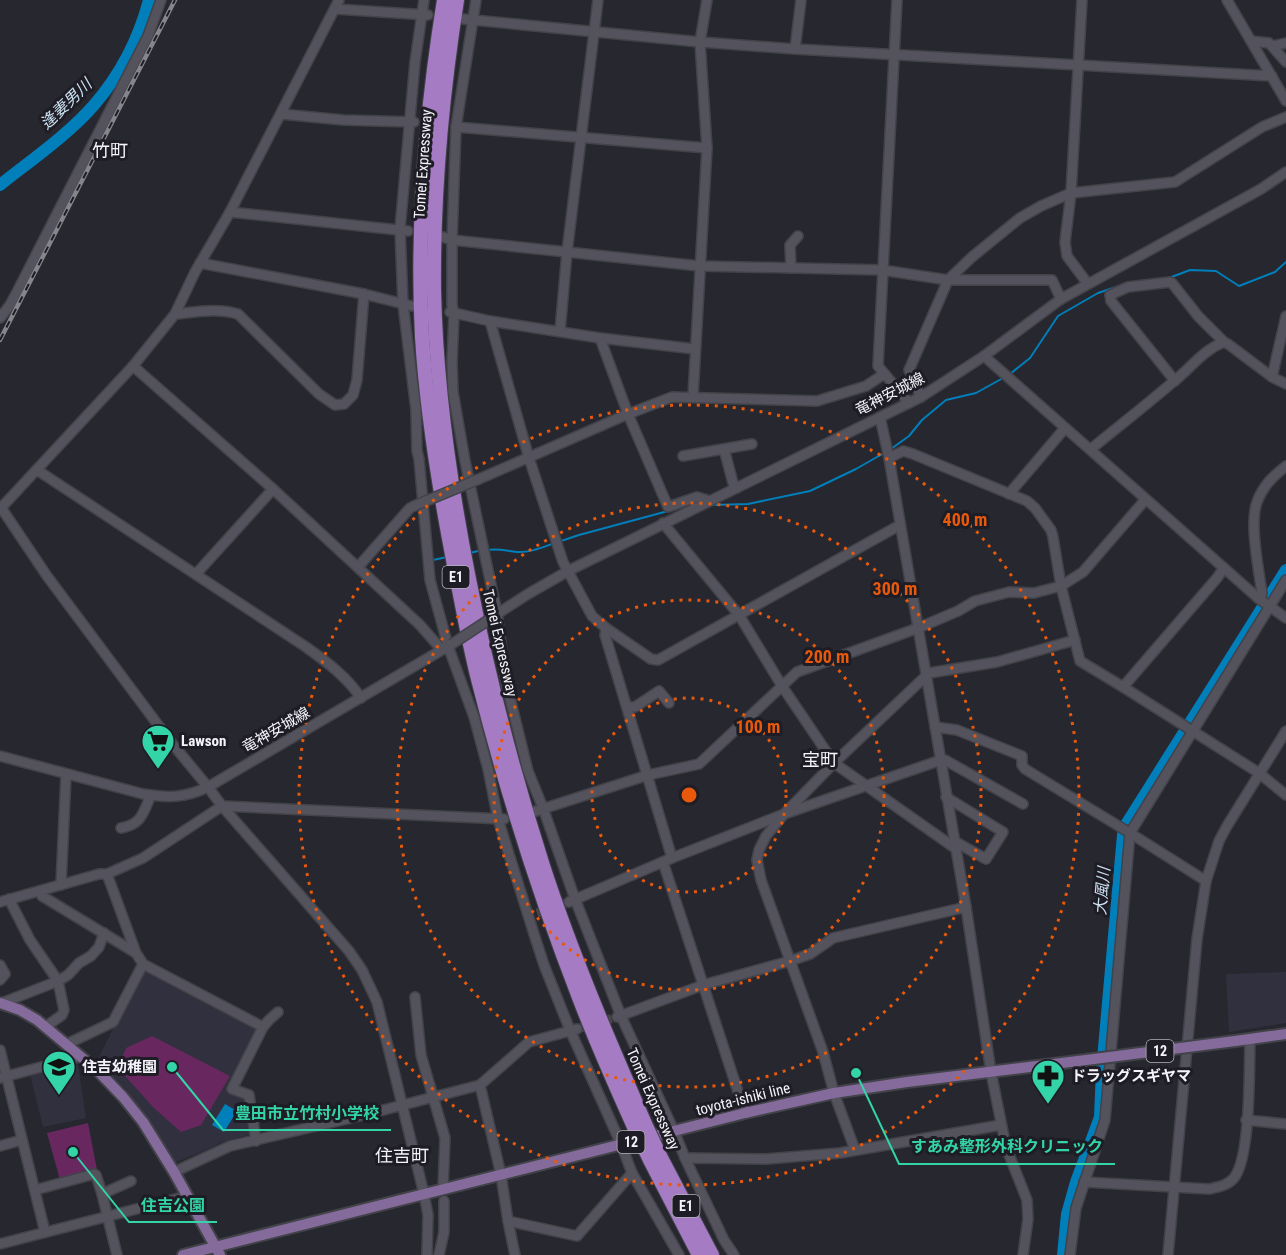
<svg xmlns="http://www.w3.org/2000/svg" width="1286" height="1255" font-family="'Roboto Condensed','Noto Sans JP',sans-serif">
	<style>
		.built { fill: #31303e }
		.green { fill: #68285f }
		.water { fill: #007fba }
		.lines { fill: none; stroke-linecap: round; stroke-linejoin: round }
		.stream { stroke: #007fba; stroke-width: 2 }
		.river { stroke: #007fba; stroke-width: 12 }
		.minor-tunnel { stroke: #46464d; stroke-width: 9; stroke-dasharray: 9 4.5; stroke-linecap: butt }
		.minor-casing { stroke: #424249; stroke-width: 12 }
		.major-casing { stroke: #424249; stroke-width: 14 }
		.highway-casing { stroke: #424249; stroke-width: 16 }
		.minor { stroke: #54535d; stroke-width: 9 }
		.major { stroke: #856b9b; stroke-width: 10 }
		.highway { stroke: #a57bc4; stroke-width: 14 }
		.rail-casing { stroke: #85858d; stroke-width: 4.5 }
		.rail { stroke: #1e1d25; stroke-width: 2; stroke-dasharray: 7; stroke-linecap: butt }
		.minor-bridge-casing { stroke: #424249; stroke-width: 12; stroke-linecap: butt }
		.major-bridge-casing { stroke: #424249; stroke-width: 14; stroke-linecap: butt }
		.highway-bridge-casing { stroke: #424249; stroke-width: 16; stroke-linecap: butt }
		.minor-bridge { stroke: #54535d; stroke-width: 9 }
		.major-bridge { stroke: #856b9b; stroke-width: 10 }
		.highway-bridge { stroke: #a57bc4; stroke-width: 14 }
		.ring { fill: none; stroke: #e8590c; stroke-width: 3; stroke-dasharray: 3 6 }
		.labels { text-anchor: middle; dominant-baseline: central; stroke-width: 6; stroke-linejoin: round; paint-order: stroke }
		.shield { fill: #1e1d25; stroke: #b3b3b9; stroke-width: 1.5 }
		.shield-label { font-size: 14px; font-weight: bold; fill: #f3f3f9 }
		.street-label { font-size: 15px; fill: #f3f3f9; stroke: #1e1d25 }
		.poi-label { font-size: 15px; font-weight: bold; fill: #f3f3f9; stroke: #1e1d25; text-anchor: start }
		.water-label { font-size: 16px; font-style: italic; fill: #cbe1f1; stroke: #1e1d25 }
		.quarter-label { font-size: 18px; fill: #f3f3f9; stroke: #1e1d25 }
		.centre { fill: #e8590c; stroke: #1e1d25; stroke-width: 3 }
		.ring-label { font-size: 18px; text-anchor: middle; font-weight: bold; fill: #e8590c; stroke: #1e1d25; stroke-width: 6; stroke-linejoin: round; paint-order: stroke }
		.leader { fill: none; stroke: #32d4a8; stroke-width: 2 }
		.callout-dot { fill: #32d4a8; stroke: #1e1d25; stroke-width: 2 }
		.callout-label { font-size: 16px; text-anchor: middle; font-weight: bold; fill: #32d4a8; stroke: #1e1d25; stroke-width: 6; stroke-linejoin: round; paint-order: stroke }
	</style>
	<rect width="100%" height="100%" fill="#27272f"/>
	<g class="built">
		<polygon points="144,967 259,1029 229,1089 245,1096 252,1134 222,1142 206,1150 174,1163 126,1089 97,1061"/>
		<polygon points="1286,972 1286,1023 1229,1032 1226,974"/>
		<polygon points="76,1063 78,1065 86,1118 43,1127 30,1074"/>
	</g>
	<g class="green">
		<polygon points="152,1036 230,1076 201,1125 181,1132 154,1108 118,1068 126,1048"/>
		<polygon points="88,1123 97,1170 60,1180 47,1133"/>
	</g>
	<polygon class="water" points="225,1104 237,1111 224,1132 212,1125"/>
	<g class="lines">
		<g class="stream">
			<polyline points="1169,278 1190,270 1216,271 1239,286 1275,272 1286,262"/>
			<polyline points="1010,374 1030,358 1058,316 1098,293 1128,283"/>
			<polyline points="891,449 909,436 922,420 946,400 976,393 1003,378"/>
			<polyline points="711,505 748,504 810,491 856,469 884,453"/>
			<polyline points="685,506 697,503"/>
			<polyline points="561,541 579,535 668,511"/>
			<path d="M488,550C498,548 507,551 517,552C530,553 543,547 555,543"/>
			<polyline points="470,553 482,550"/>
			<polyline points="433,560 447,557"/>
		</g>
		<g class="river">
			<path d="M0,185C30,161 69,134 94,105C120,75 139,38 149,0"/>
			<polyline points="1063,1255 1067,1214 1076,1182 1100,1117 1102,1070 1123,835 1127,823 1286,570"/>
		</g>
		<g class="minor-tunnel">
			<polyline points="537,913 569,902"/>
			<polyline points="577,1029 617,1017"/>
		</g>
		<g class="minor-casing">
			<g id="minor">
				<polyline points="424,0 415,62 400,229 403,304 416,410 417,451 419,459 430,580 448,646 474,717 488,769 498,819 533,931 544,965 570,1030 621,1144 632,1173 679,1255"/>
				<polyline points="476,0 456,127 452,240 452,305 454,314 452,362 453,392 465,461 497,613 506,682 528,771 543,808 575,899 621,1016 674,1131 685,1158 724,1240 734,1255"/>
				<polyline points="897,0 878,366 909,403"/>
				<polyline points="1082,0 1071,193 1065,242 1067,256 1088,284"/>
				<polyline points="1227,0 1286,101"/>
				<polyline points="336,9 428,15"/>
				<polyline points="463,19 700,42 795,49 1272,76"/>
				<polyline points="1251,41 1269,43 1286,62"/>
				<polyline points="1273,46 1286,43"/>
				<polyline points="795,49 801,0"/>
				<polyline points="281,114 343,120 414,122"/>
				<polyline points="456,127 707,148"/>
				<polyline points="230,212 408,231"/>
				<polyline points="443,237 452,240 700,266 882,270 948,280 1052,280 1061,299"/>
				<polyline points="200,263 364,294 412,306"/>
				<polyline points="791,268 790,245 798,236"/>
				<polyline points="450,312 490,321 600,338 695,349"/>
				<path d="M175,314C196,312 218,308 238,314L319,394L335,405L344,404L353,395L357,380L364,294"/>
				<polyline points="0,318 10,305 17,292 148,36 161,0"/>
				<polyline points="490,321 529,458 563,562 592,616 606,628 651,659 658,660 900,525"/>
				<polyline points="560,331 567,252 598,0"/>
				<polyline points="600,338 628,414 668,507 697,497 710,501"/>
				<polyline points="984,356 1258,598 1286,618"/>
				<polyline points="133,366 273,489 420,625 441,649"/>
				<polyline points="1272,377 1286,316"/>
				<polyline points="1175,381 1111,301 1110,295 1128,287 1170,282 1172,283 1198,316 1224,342 1228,344 1272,377 1286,384"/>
				<polyline points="693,396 707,148 700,42 707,0"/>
				<polyline points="921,397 909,370 948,280 972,257 1020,218 1041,206 1071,193 1175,182 1262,127 1286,117"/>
				<polyline points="880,417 889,458 966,907 991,1072 1006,1147 1027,1200 1028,1219 1023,1255"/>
				<polyline points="724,449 733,483 737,488"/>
				<path d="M1091,449C1118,427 1146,405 1173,382C1190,369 1203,350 1224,342"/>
				<polyline points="683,456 752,444"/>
				<polyline points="889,458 903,451 913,454 1027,501 1035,508 1051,530 1053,537 1061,586 1080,661 1123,687 1259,773 1286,795"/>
				<path d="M37,470L306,647C327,662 347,677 361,698"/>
				<polyline points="479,479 628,414 672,397 817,401 866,386 884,374"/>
				<polyline points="1009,494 1065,428"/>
				<polyline points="0,506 47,576 170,741 208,787 222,806 349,951 362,970 377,1002 424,1194 428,1215 427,1255"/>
				<polyline points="0,509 133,366 175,314 195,272 230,212 339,0"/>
				<polyline points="663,523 739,615 782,686 834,763 955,848"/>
				<polyline points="358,567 410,508 414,506"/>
				<polyline points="196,574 273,489"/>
				<path d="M1258,598L1262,594C1259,570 1249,524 1257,502C1263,486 1273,476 1286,466"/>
				<polyline points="494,616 528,594 568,571 921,397 984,356 1061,299 1261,189 1286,172"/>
				<polyline points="606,628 605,635 672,858"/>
				<polyline points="1123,687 1217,578 1224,568"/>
				<polyline points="627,707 635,707 659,691 669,703"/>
				<polyline points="935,727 957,730 1022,756 1022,765 1025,769 1130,833 1206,881"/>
				<path d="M0,756L143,794C168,798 185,798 208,787L452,644"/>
				<polyline points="946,797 1003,832 986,859 954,841"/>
				<polyline points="536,811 648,775 699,764 797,672 918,628 958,611 975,601 1009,592 1034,593 1061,586 1083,572 1145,500"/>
				<path d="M121,828C142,824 143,813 151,795"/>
				<polyline points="663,862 745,1113"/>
				<polyline points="107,874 136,953 143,964 263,1027"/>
				<polyline points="61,885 66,775"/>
				<polyline points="39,891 42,896 136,953"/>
				<polyline points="9,899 30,940 58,981 64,1010 62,1015 45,1027"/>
				<polyline points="0,902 99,874 107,874 143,858 222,806 504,819"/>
				<polyline points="569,902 672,858 784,814 941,760 945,760 1023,804"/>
				<polyline points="0,965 5,974 0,980"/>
				<polyline points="415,997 421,1055 445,1138 443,1189"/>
				<polyline points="2,1003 58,981 68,975 79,963 91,956 99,947 104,933"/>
				<polyline points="617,1017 703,985 790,961 810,954 833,938 966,907"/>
				<polyline points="67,1044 113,1022 143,964"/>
				<polyline points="0,1050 45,1232"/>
				<polyline points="0,1078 79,1057"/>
				<polyline points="480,1085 501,1175 508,1221 577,1236 632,1173"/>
				<polyline points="1246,1120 1286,1124"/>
				<polyline points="256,1141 249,1095 232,1089 263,1027 269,1020 278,1012"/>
				<polyline points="0,1146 22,1140"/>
				<polyline points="855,1150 834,1093 823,1052 761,880 757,860 759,850 766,836 784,814 834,763 929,673 997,662 1075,640"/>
				<polyline points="685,1158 766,1159 840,1153 1001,1125"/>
				<polyline points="174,1172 230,1146 368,1114 480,1085 529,1042 577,1029"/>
				<path d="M1084,1182L1209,1189C1218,1187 1227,1186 1234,1178C1251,1157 1249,1069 1250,1039"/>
				<polyline points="35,1190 94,1174 96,1175 102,1194 117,1255"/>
				<polyline points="102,1194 131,1181"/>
				<polyline points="508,1221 515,1255"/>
				<polyline points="0,1244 187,1196"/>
				<polyline points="439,1255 444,1232 444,1201"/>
				<polyline points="1070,1255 1076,1208 1105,1120 1130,833 1286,580"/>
				<polyline points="1168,1255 1197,939 1206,881 1219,841 1227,826 1286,731"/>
			</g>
		</g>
		<g class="major-casing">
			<g id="major">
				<polyline points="0,1003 20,1010 37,1020 98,1071 123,1097 143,1122 174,1172 220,1255"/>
				<polyline points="1235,1041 1286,1034"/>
				<polyline points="183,1255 745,1113 834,1093 907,1082 1086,1060"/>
			</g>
		</g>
		<g class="highway-casing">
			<g id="highway">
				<path d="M444,0C426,112 416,224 422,337C427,419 441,500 457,580C464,614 470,649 479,683C506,790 540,897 580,1000C597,1044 616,1087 635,1129"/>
				<path d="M457,0C442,96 433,193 434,290C436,387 450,484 469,579C488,676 513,772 543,866C572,955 609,1041 646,1126"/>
				<polyline points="660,1156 712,1255"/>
				<polyline points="650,1160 699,1255"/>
			</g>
		</g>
		<use href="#minor" class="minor"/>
		<use href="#major" class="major"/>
		<use href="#highway" class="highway"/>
		<g class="rail-casing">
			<polyline id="rail" points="0,340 175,0"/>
		</g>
		<use href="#rail" class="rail"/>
		<g class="minor-bridge-casing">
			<g id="minor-bridge">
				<polyline points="414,506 479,479"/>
				<polyline points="452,644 493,617"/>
			</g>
		</g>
		<g class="major-bridge-casing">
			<polyline id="major-bridge" points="1086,1060 1235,1041"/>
		</g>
		<g class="highway-bridge-casing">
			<g id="highway-bridge">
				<polyline points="646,1126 660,1156"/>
				<polyline points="635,1129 650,1160"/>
			</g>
		</g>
		<use href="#minor-bridge" class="minor-bridge"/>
		<use href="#major-bridge" class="major-bridge"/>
		<use href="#highway-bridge" class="highway-bridge"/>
	</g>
	<g class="ring">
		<circle cx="689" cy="795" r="97"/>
		<circle cx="689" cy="795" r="195"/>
		<circle cx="689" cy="795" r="292"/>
		<circle cx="689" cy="795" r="390"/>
	</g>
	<defs>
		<g id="supermarket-pin" transform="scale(1.725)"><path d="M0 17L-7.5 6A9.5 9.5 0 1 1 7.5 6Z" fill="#32d4a8" stroke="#1e1d25"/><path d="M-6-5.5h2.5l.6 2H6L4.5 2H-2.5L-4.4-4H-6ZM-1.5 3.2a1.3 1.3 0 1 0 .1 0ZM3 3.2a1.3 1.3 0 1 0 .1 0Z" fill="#111"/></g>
		<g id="school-pin" transform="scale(1.725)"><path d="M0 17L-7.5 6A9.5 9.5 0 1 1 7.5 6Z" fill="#32d4a8" stroke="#1e1d25"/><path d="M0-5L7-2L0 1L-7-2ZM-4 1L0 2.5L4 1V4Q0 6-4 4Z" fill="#111"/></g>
		<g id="pharmacy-pin" transform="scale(1.725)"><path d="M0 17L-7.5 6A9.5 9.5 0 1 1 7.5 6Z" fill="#32d4a8" stroke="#1e1d25"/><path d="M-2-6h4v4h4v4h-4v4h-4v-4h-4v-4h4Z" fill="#111"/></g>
	</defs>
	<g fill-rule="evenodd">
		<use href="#supermarket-pin" x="158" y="741"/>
		<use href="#school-pin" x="59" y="1067"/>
		<use href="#pharmacy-pin" x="1048" y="1076"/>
	</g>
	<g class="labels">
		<g class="shield">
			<rect x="442.5" y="566" width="27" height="22" rx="4.5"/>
			<rect x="1146.5" y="1040" width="27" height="22" rx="4.5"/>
			<rect x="617.5" y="1131" width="27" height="22" rx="4.5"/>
			<rect x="672.5" y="1195" width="27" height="22" rx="4.5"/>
		</g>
		<g class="shield-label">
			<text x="456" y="577">E1</text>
			<text x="1160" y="1051">12</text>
			<text x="631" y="1142">12</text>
			<text x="686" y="1206">E1</text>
		</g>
		<g class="street-label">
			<text transform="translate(423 164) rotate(-86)">Tomei Expressway</text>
			<text transform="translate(890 394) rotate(-27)">竜神安城線</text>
			<text transform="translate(500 643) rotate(77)">Tomei Expressway</text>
			<text transform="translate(276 730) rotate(-30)">竜神安城線</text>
			<text transform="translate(653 1099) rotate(66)">Tomei Expressway</text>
			<text transform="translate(743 1099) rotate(-14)">toyota-ishiki line</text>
		</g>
		<g class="poi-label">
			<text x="181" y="741">Lawson</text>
			<text x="82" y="1067">住吉幼稚園</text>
			<text x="1071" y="1076">ドラッグスギヤマ</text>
		</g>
		<g class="water-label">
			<text transform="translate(66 104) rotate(-44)">逢妻男川</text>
			<text transform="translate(1102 891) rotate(-85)">大風川</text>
		</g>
		<g class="quarter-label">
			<text x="110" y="150">竹町</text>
			<text x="820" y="759">宝町</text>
			<text x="402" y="1155">住吉町</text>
		</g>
	</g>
	<circle cx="689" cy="795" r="9" class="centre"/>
	<g class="ring-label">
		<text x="965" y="526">400 m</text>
		<text x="895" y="595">300 m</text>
		<text x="827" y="663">200 m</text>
		<text x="758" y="733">100 m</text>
	</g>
	<path class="leader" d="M172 1067L223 1130H391M856 1073L899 1164H1115M73 1152L129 1222H217"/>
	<g class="callout-dot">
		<circle cx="172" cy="1067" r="6"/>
		<circle cx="856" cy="1073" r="6"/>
		<circle cx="73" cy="1152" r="6"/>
	</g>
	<g class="callout-label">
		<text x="307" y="1119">豊田市立竹村小学校</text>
		<text x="1007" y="1152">すあみ整形外科クリニック</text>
		<text x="173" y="1211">住吉公園</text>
	</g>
</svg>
